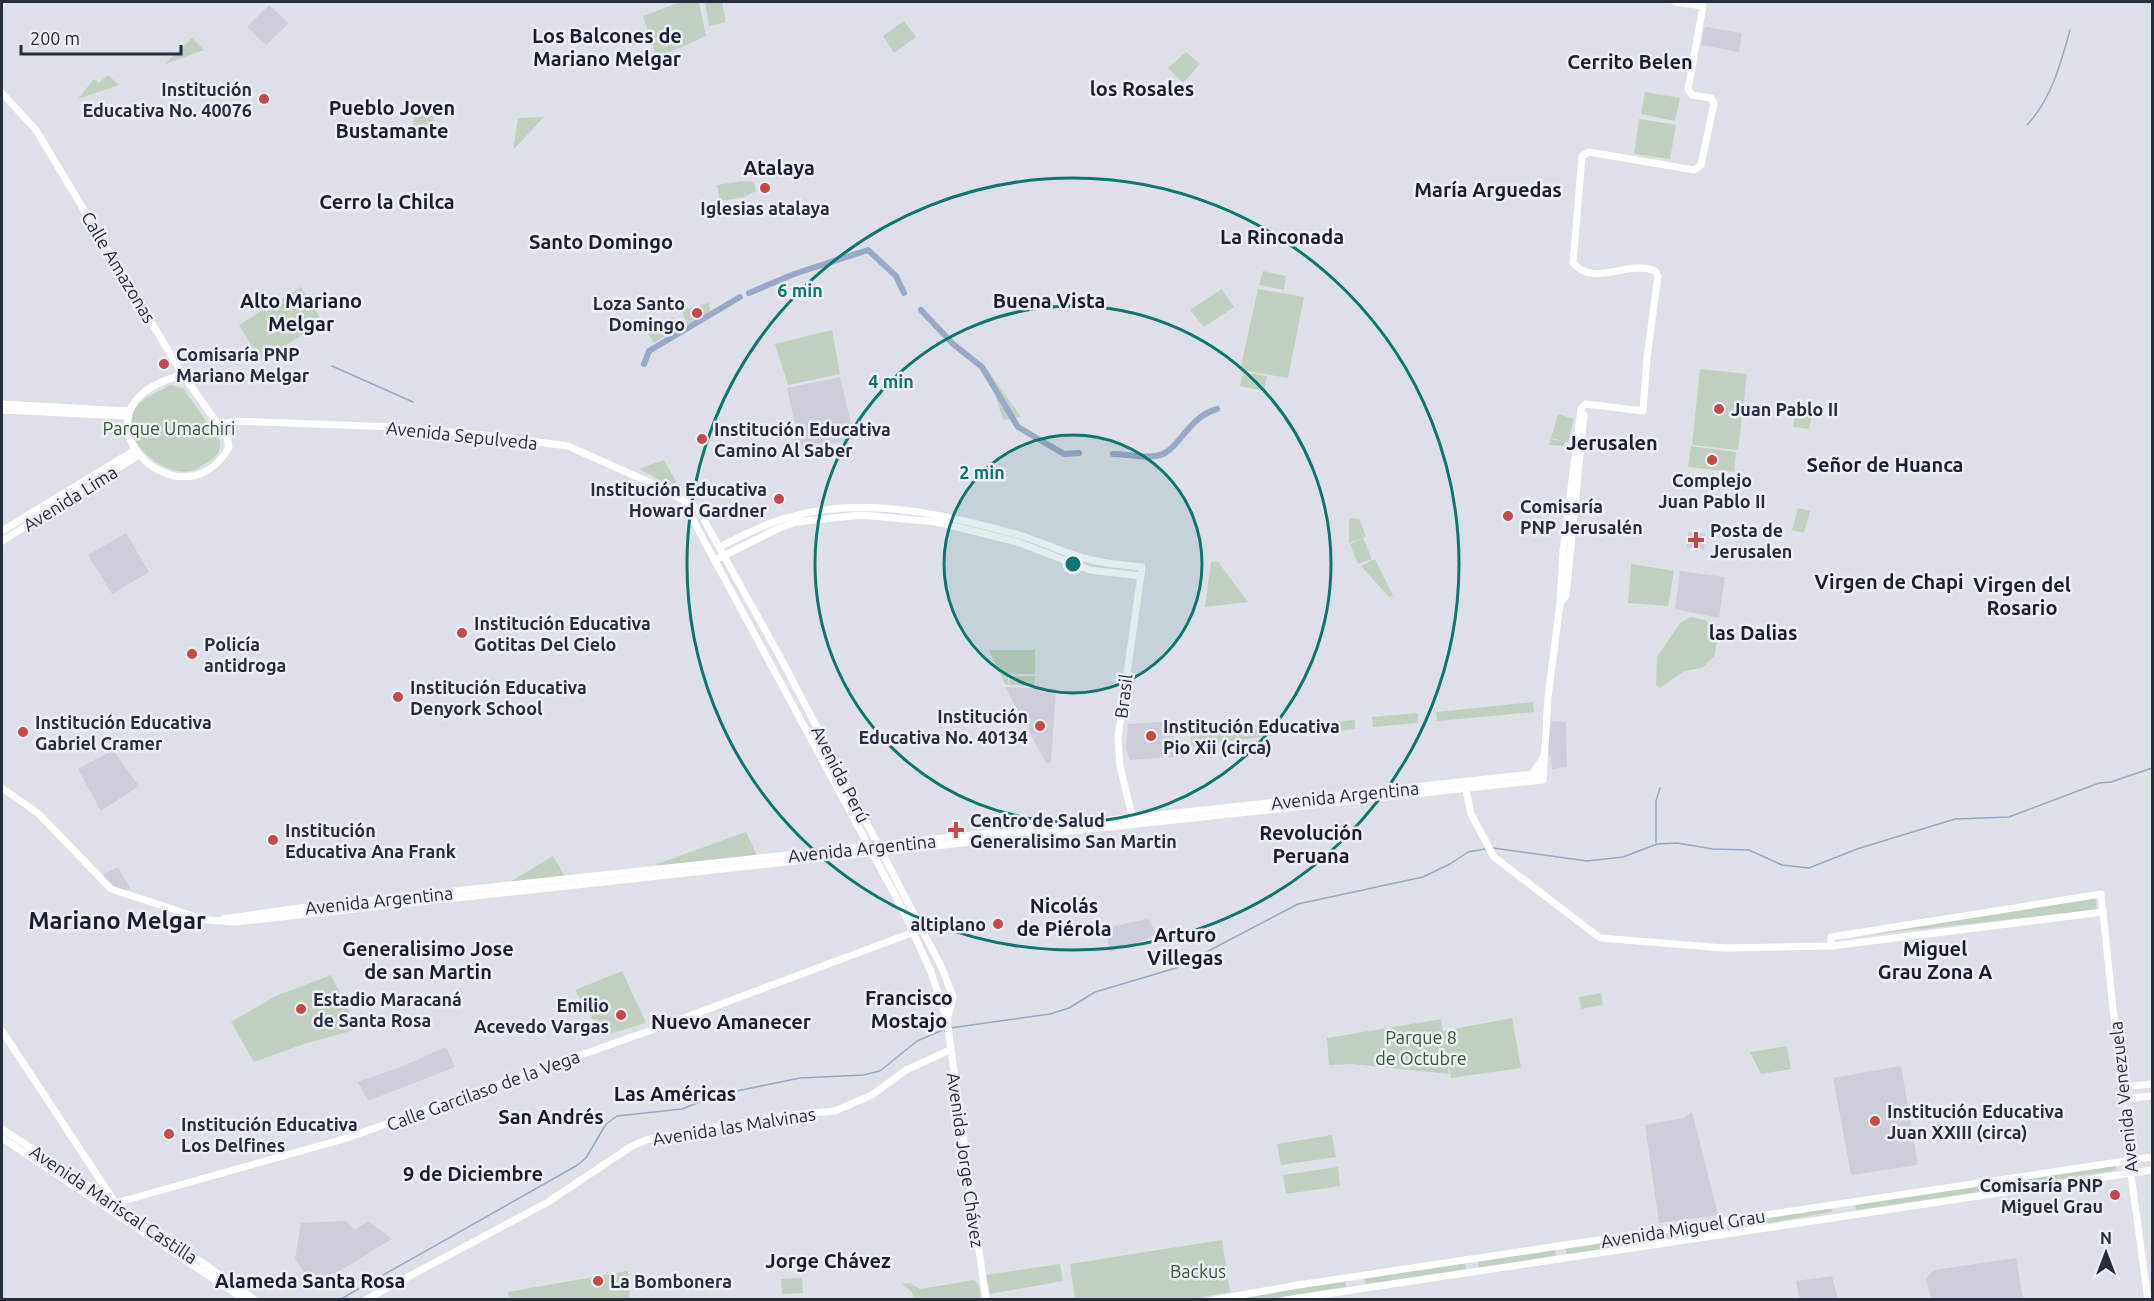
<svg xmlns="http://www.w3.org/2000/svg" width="2154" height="1301" font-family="Ubuntu,sans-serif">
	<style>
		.built { fill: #cccfd9 }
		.green { fill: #c1d0c0 }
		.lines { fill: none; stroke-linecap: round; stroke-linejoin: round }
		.stream { stroke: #9aa9c6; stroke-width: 1.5 }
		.canal { stroke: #9aa9c6; stroke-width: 6 }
		.secondary { stroke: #fff; stroke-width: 7 }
		.ring { fill: none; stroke: #0f766e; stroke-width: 3 }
		.poi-dot { fill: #c74848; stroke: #edeff5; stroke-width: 2 }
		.labels { text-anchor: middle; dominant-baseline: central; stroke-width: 5; stroke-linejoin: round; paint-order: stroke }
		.poi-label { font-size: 18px; font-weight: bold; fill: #282d3d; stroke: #edeff5; text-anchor: start }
		.street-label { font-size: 18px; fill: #282d3d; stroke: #edeff5 }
		.park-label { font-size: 18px; fill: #375836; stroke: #edeff5 }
		.neighbourhood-label { font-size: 20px; font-weight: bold; fill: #1a1e2e; stroke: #edeff5 }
		.district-label { font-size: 24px; font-weight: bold; fill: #1a1e2e; stroke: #edeff5 }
		.centre { fill: #0f766e; stroke: #edeff5; stroke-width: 3 }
		.ring-label { font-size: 18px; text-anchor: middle; font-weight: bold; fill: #0f766e; stroke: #edeff5; stroke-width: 5; stroke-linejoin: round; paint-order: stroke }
	</style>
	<rect width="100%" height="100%" fill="#dee0e7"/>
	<g class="built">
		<polygon points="269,5 289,23 266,45 247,27"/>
		<polygon points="1705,27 1742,33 1739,52 1701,45"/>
		<polygon points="840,377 855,439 801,449 787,388"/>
		<polygon points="1688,532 1706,533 1704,550 1687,547"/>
		<polygon points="126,533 149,572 112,594 88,555"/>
		<polygon points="1680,571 1725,577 1719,618 1675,609"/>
		<polygon points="1005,687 1056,689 1051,763 1046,763"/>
		<polygon points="1175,721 1173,757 1130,760 1126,748 1128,724"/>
		<polygon points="1551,721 1566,722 1567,767 1552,769 1551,756 1547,755"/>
		<polygon points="113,750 139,786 101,811 78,769"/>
		<polygon points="118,867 130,888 127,891 108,884 102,875"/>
		<polygon points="1148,919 1158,935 1110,952 1105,928"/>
		<polygon points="446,1047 455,1067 368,1101 358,1082 403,1066"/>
		<polygon points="1901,1066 1918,1165 1851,1175 1833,1078"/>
		<polygon points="1692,1112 1718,1215 1659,1223 1645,1125 1683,1118"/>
		<polygon points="346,1221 354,1230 368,1221 392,1239 313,1287 295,1258 301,1223"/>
		<polygon points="2016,1258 2023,1299 1931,1299 1926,1279 1934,1270"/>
		<polygon points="1832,1276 1838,1299 1799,1299 1796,1281"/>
	</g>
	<g class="green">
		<polygon points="680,2 699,2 706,36 657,58 643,16"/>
		<polygon points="705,2 722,2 726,22 709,26"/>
		<polygon points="904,21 916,37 894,53 883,36"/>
		<polygon points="192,38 204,50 165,64"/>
		<polygon points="1186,52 1200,64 1183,83 1168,68"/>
		<polygon points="108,75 119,85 78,99 94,79 99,83"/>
		<polygon points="1645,92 1680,98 1675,121 1641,114"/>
		<polygon points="415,109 434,113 432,138 412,133"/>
		<polygon points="544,117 513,150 518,118"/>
		<polygon points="1639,119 1676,125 1670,159 1634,154"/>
		<polygon points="742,181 754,182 756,191 746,196 744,190 745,197 720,201 717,185"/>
		<polygon points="1263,271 1286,276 1284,290 1259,285"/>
		<polygon points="301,287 323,322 261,361 239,325"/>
		<polygon points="1222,289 1234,307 1204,327 1190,310"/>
		<polygon points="1258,289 1304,297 1288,378 1240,370"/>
		<polygon points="709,303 711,317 687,325 682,310"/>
		<polygon points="673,317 679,327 654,343 647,332"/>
		<polygon points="832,330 840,374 788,385 775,344"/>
		<polygon points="987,369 1021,417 1003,420"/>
		<polygon points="1700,369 1747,374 1738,450 1692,445"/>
		<polygon points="1243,372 1267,376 1264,391 1240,386"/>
		<path d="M170,385L183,388L220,441C221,453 216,457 206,463C201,466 196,471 190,471C163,476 122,443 133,413C138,399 159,392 170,385Z"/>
		<polygon points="1797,403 1814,405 1809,429 1793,427"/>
		<polygon points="1558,414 1574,419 1568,442 1565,441 1564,446 1549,445 1550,439 1563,441 1551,438"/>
		<polygon points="1691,446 1736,452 1734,472 1688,467"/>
		<polygon points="664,460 682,492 639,469"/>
		<polygon points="1798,508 1810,511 1804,533 1792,530"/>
		<polygon points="1349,518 1359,519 1366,536 1363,538 1372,559 1358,564 1350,544 1363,538 1349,543"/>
		<polygon points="1375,559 1393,596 1389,597 1361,566"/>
		<polygon points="1211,562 1218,562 1248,602 1205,607"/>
		<polygon points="1631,564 1674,571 1668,606 1628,603"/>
		<polygon points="1691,617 1705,620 1713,628 1717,639 1715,655 1702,668 1684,671 1660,688 1656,685 1657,657 1680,623"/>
		<polygon points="989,650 1035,650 1035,674 1008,674 1008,685 1005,684"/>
		<polygon points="1010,676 1035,676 1034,686 1009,685"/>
		<polygon points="1533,702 1534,712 1437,721 1436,712"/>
		<polygon points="1418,713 1418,723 1373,727 1372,717"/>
		<polygon points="1355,720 1355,729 1319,733 1317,723"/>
		<polygon points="1302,724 1302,732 1192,746 1191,737"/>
		<polygon points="746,832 757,856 657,868 657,864"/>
		<polygon points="553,856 566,878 508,883"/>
		<polygon points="2095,898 2097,910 1838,938"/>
		<polygon points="622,971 646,1023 603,1036 575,990"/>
		<polygon points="331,975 358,1029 304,1044 254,1062 231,1022 276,996"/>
		<polygon points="1601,993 1603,1005 1581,1009 1579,997"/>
		<polygon points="1512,1018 1521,1068 1451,1078 1447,1059 1449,1074 1352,1064 1329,1065 1327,1038 1441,1019 1443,1031"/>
		<polygon points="1787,1046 1791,1069 1761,1074 1750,1052"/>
		<polygon points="1332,1135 1336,1157 1281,1165 1277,1144"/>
		<polygon points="2115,1164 2116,1170 2018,1186 2017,1180"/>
		<polygon points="1338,1167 1340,1186 1286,1194 1283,1175"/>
		<polygon points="1997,1182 1998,1189 1856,1210 1855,1204"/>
		<polygon points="1831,1206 1832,1212 1734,1229 1733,1222"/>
		<polygon points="1714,1225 1715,1231 1567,1255 1566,1249"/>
		<polygon points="1222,1240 1230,1292 1191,1299 1075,1299 1070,1264"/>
		<polygon points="1555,1250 1556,1256 1479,1268 1478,1262"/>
		<polygon points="1465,1263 1466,1269 1366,1284 1364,1277"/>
		<polygon points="1060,1264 1063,1281 990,1294 986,1275"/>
		<polygon points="628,1271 630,1299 509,1299 508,1292"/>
		<polygon points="802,1278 803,1293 782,1294 781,1279"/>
		<polygon points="974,1280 979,1286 981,1299 914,1299 912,1292 902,1284 909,1283 920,1289"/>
		<polygon points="1345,1281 1346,1287 1268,1299 1247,1299 1247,1297"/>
	</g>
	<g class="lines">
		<g class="stream">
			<path d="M2027,125C2051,100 2061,63 2070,30"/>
			<polyline points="332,366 413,402"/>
			<polyline points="1656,843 1656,801 1660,788"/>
			<polyline points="1493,848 1587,861 1623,857 1657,844 1677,843 1713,849 1749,850 1782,865 1809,868 1857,849 1955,819 2009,817 2099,783 2111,782 2152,768"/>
			<polyline points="950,1028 1050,1014 1069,1008 1095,992 1176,968 1298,904 1423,877 1450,864 1468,852 1485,849"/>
			<polyline points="339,1300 576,1166 586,1158 606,1124 617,1116 682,1109 717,1095 800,1078 863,1075 880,1071 917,1041 945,1029"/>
		</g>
		<g class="canal">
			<polyline points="749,293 794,274 868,250 896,276 904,293"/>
			<polyline points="921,310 953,344 982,367 1018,427 1064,454 1079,453"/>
			<polyline points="644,364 649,351 740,297"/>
			<path d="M1113,454C1126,454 1142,458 1155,456C1179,454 1185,418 1217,409"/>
		</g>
		<g class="secondary">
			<path d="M2,93L36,130L183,375L227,437L229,447C180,534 56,406 183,375"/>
			<polyline points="2,404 128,411"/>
			<path d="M1586,404L1643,411L1647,357L1658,276L1655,271C1630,259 1594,288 1573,263L1582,156L1589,152L1694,170L1701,165L1714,103L1711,98L1692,95L1688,89L1703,6L1675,2"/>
			<polyline points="2,410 127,416"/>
			<polyline points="220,425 234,421 394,427 484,435 568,446 660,487 698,509 785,666 942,968 953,997 947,1020"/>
			<polyline points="690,505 690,514 701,535 902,908 931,972 947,1020 986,1300"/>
			<polyline points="2,531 135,450"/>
			<polyline points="2,541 139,455"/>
			<path d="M719,547C744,535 768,522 794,516C867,496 948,515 1019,535C1043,542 1067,555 1092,560C1108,564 1125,565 1142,567L1118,738L1120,766L1133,820"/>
			<polyline points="715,560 777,529 796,522 861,515 937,522 1017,542 1090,570 1141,576"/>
			<polyline points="1560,604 1566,596 1584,415"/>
			<polyline points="1531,776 1544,756"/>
			<polyline points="1465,785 1471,814 1494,857 1600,938 1724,948 1831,946 2103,912"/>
			<polyline points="2,788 39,814 111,889 206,920 235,922 1543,780 1548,697 1560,604 1563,551 1581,409 1586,404"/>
			<polyline points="223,919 299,908 1543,773"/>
			<polyline points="1831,946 1831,937 2101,894 2129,1160 2148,1300"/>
			<polyline points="2,1031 114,1201"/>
			<polyline points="2123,1087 2152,1084"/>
			<polyline points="2124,1099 2152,1096"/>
			<polyline points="2,1129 162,1234 255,1300"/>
			<polyline points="2,1138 245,1300"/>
			<polyline points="105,1206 344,1139 660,1027 922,929"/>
			<polyline points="365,1300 548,1202 632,1146 646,1140 781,1116 835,1111 872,1095 906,1070 950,1050"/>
			<polyline points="1214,1300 1298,1285 2152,1157"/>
			<polyline points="1286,1300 2152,1170"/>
		</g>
	</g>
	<circle cx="1073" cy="564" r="129" fill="#0f766e" fill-opacity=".12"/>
	<g class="ring">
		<circle cx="1073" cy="564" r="129"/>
		<circle cx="1073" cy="564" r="258"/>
		<circle cx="1073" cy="564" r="386"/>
	</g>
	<g class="poi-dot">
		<circle cx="264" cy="99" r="6"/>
		<circle cx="765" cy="188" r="6"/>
		<circle cx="697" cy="313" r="6"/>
		<circle cx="164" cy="364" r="6"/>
		<circle cx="1719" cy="409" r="6"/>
		<circle cx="702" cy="439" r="6"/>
		<circle cx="1712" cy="460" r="6"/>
		<circle cx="779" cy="499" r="6"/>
		<circle cx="1508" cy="516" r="6"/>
		<path d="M1693 531h6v6h6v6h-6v6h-6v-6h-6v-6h6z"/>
		<circle cx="462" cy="633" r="6"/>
		<circle cx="192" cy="654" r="6"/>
		<circle cx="398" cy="697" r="6"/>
		<circle cx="1040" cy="726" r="6"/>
		<circle cx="23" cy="732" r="6"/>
		<circle cx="1151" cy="736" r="6"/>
		<path d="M953 821h6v6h6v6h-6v6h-6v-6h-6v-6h6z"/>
		<circle cx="273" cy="840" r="6"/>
		<circle cx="998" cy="924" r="6"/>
		<circle cx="301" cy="1009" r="6"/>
		<circle cx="621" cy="1015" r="6"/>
		<circle cx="1875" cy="1121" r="6"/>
		<circle cx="169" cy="1134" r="6"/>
		<circle cx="2115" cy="1195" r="6"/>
		<circle cx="598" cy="1281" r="6"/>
	</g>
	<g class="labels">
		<g class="poi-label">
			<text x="252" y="89" text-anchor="end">Institución<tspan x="252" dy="21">Educativa No. 40076</tspan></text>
			<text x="765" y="208" text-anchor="middle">Iglesias atalaya</text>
			<text x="685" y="303" text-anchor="end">Loza Santo<tspan x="685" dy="21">Domingo</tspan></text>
			<text x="176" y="354">Comisaría PNP<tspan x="176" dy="21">Mariano Melgar</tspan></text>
			<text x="1731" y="409">Juan Pablo II</text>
			<text x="714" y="429">Institución Educativa<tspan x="714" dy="21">Camino Al Saber</tspan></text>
			<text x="1712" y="480" text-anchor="middle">Complejo<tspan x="1712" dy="21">Juan Pablo II</tspan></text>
			<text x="767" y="489" text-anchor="end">Institución Educativa<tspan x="767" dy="21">Howard Gardner</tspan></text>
			<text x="1520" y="506">Comisaría<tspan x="1520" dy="21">PNP Jerusalén</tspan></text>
			<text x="1710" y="530">Posta de<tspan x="1710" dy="21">Jerusalen</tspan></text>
			<text x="474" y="623">Institución Educativa<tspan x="474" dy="21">Gotitas Del Cielo</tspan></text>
			<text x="204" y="644">Policía<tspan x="204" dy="21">antidroga</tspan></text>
			<text x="410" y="687">Institución Educativa<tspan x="410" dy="21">Denyork School</tspan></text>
			<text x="1028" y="716" text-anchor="end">Institución<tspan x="1028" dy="21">Educativa No. 40134</tspan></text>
			<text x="35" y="722">Institución Educativa<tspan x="35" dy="21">Gabriel Cramer</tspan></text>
			<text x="1163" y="726">Institución Educativa<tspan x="1163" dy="21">Pio Xii (circa)</tspan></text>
			<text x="970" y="820">Centro de Salud<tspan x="970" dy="21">Generalisimo San Martin</tspan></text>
			<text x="285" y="830">Institución<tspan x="285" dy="21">Educativa Ana Frank</tspan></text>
			<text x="986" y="924" text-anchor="end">altiplano</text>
			<text x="313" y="999">Estadio Maracaná<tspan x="313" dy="21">de Santa Rosa</tspan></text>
			<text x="609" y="1005" text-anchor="end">Emilio<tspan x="609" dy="21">Acevedo Vargas</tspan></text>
			<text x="1887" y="1111">Institución Educativa<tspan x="1887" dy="21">Juan XXIII (circa)</tspan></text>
			<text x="181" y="1124">Institución Educativa<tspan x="181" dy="21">Los Delfines</tspan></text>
			<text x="2103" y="1185" text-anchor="end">Comisaría PNP<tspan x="2103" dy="21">Miguel Grau</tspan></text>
			<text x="610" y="1281">La Bombonera</text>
		</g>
		<g class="street-label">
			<text transform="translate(119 267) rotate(59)">Calle Amazonas</text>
			<text transform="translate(462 435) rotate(6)">Avenida Sepulveda</text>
			<text transform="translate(70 498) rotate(-32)">Avenida Lima</text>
			<text transform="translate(1123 696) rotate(-83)">Brasil</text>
			<text transform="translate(841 774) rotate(63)">Avenida Perú</text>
			<text transform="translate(1345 795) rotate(-6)">Avenida Argentina</text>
			<text transform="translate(862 848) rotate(-6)">Avenida Argentina</text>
			<text transform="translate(379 900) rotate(-6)">Avenida Argentina</text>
			<text transform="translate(483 1090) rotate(-20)">Calle Garcilaso de la Vega</text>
			<text transform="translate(2123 1097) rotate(-96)">Avenida Venezuela</text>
			<text transform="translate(734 1126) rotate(-9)">Avenida las Malvinas</text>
			<text transform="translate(966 1160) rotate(82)">Avenida Jorge Chávez</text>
			<text transform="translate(114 1204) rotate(34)">Avenida Mariscal Castilla</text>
			<text transform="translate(1683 1228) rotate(-9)">Avenida Miguel Grau</text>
		</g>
		<g class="park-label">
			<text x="169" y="428">Parque Umachiri</text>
			<text x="1421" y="1037">Parque 8<tspan x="1421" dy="21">de Octubre</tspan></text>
			<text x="1198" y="1271">Backus</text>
		</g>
		<g class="neighbourhood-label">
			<text x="607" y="35">Los Balcones de<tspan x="607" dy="23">Mariano Melgar</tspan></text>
			<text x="1630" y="61">Cerrito Belen</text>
			<text x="1142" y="88">los Rosales</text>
			<text x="392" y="107">Pueblo Joven<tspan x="392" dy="23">Bustamante</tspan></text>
			<text x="779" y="167">Atalaya</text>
			<text x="1488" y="189">María Arguedas</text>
			<text x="387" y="201">Cerro la Chilca</text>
			<text x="1282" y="236">La Rinconada</text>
			<text x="601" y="241">Santo Domingo</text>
			<text x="301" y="300">Alto Mariano<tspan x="301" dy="23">Melgar</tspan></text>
			<text x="1049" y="300">Buena Vista</text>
			<text x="1612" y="442">Jerusalen</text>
			<text x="1885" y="464">Señor de Huanca</text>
			<text x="1889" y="581">Virgen de Chapi</text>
			<text x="2022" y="584">Virgen del<tspan x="2022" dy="23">Rosario</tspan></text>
			<text x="1753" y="632">las Dalias</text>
			<text x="1311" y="832">Revolución<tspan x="1311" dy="23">Peruana</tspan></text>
			<text x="1064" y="905">Nicolás<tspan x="1064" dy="23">de Piérola</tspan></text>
			<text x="1185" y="934">Arturo<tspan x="1185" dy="23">Villegas</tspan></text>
			<text x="428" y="948">Generalisimo Jose<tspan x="428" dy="23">de san Martin</tspan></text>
			<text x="1935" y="948">Miguel<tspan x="1935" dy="23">Grau Zona A</tspan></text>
			<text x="909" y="997">Francisco<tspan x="909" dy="23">Mostajo</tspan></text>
			<text x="731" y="1021">Nuevo Amanecer</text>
			<text x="675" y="1093">Las Américas</text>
			<text x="551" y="1116">San Andrés</text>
			<text x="473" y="1173">9 de Diciembre</text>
			<text x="828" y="1260">Jorge Chávez</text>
			<text x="310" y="1280">Alameda Santa Rosa</text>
		</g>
		<g class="district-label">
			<text x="117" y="920">Mariano Melgar</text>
		</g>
	</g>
	<circle cx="1073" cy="564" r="9" class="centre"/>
	<g class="ring-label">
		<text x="800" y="297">6 min</text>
		<text x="891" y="388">4 min</text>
		<text x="982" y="479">2 min</text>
	</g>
	<rect width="2154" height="1301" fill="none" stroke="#282d3d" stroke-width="6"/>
	<g transform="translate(2106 1253)" stroke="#edeff5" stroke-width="4.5" paint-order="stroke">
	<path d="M0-4.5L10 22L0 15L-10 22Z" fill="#282d3d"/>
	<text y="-9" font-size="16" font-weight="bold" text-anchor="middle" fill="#282d3d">N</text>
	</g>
	<path d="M21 45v9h160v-9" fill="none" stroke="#282d3d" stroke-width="3"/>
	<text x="30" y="45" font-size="18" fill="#282d3d" stroke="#edeff5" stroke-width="4.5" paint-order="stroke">200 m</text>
</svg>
